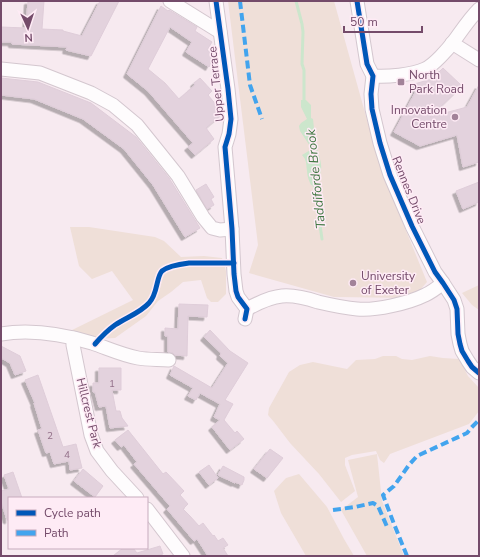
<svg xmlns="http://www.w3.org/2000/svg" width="480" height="557" font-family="'Nunito Sans',sans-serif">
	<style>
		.green { fill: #efdfd8 }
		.water { fill: #cce6cc }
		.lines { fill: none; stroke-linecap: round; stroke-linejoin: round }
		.stream { stroke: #cce6cc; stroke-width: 3 }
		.building { fill: #e3d2dd; stroke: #dfcdd9; filter: url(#shadow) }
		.minor-casing { stroke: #d4c7cf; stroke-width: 15 }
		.minor { stroke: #fefcfd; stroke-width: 13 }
		.quiet { stroke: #42a4ee; stroke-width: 4; stroke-dasharray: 8 4; stroke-linecap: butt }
		.cycleway-casing { stroke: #feebf5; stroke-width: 8 }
		.cycleway { stroke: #0057b8; stroke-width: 5 }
		.poi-dot { fill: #a28399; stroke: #feebf5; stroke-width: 1.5 }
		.labels { text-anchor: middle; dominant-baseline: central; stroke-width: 3; stroke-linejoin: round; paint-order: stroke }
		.number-label { font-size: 10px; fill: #926f88 }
		.poi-label { font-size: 12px; fill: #744b6a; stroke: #feebf5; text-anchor: start }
		.street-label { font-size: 12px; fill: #744b6a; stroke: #feebf5 }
		.water-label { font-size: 13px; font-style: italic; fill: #407842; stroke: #feebf5 }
	</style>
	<defs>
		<filter id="shadow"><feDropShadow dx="-3.5" dy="3.5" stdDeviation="0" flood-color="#0004"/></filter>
	</defs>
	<rect width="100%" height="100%" fill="#f7eaf0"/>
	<g class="green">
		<polygon points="228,1 334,1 367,120 387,184 427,282 413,298 334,297 249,273 258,245"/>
		<polygon points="70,227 89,227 155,237 164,241 181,257 204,256 222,258 226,271 226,294 218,302 211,302 207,298 201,280 183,282 171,292 158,301 146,316 115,338 94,339 68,332 133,300 112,271 92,279 79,266"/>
		<polygon points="479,285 479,310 472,305 462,293"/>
		<polygon points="383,356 396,356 402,359 412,360 430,356 443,358 459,359 468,376 479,388 479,411 469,424 390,454 384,463 380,460 376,451 352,455 345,458 345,465 355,491 341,502 319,474 290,443 274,422 268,415 269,408 289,372 300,365 313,362 347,369 356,360 375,359"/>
		<polygon points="377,454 382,501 404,556 367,556 341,510 358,497 348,460"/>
		<polygon points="299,474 327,507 344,539 354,556 306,556 281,513 274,491 286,478"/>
	</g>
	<path class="water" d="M301,100H306L311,105V118L313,119L316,147L317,148C322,166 324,169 315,186L311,185C309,181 307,176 307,171C306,165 307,160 302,155L312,149L300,131L299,126L301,123L307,119L301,107Z"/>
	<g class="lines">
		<g class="stream">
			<polyline points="296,1 302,24 303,32 302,64 304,70 304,100 305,104"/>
			<polyline points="314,184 322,239"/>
		</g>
	</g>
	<g class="building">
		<polygon points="28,1 44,1 42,29 63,30 63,31 82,36 100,1 119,1 91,56 66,50 67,47 12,44 12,42 1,42 1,27 26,28"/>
		<polygon points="161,6 168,11 169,10 197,27 195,31 212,42 207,50 215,56 209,67 186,52 192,42 170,27 148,69 165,83 179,99 195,85 194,83 200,78 212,91 208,95 222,112 222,114 206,128 214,139 195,155 188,147 193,143 148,91 127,74"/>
		<polygon points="443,68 462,86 430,117 467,107 479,85 479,162 463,167 457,135 420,146 394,132 416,91 414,84 432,79"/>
		<polygon points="1,78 38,82 91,103 136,137 169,178 200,228 185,237 153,185 124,149 83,119 34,99 1,95"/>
		<polygon points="479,182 479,202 463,209 456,191"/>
		<polygon points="206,184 214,197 211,199 214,205 207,209 196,190"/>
		<polygon points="179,304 208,305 207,317 188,316 187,356 175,355 173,353 168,352 168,336 165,336 165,328 178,329"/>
		<polygon points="210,330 230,351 248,363 225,400 233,404 224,420 235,433 237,431 244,439 230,450 212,427 220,420 214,417 220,404 200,393 196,400 188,396 193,388 170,375 174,366 212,388 228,363 220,356 221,353 204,337"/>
		<polygon points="1,346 20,356 26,371 15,375 10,363 1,358"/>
		<polygon points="99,368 121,368 121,390 112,390 116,411 120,411 122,418 128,426 110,428 106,406 99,407 95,392 93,392 93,383 99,383"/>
		<polygon points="38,375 63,447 76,444 82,468 70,470 69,461 54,464 50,452 46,453 38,430 42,429 34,403 35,403 25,380"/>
		<polygon points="128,430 163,474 166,472 184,491 180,495 188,504 183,509 190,516 199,526 203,523 213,536 214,535 218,541 223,538 228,545 223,548 228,556 208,556 197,539 194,541 167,509 170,506 134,464 137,462 124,445 121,447 115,440"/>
		<polygon points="270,449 283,458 267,478 254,469"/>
		<polygon points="209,465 218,478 209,485 199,472"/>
		<polygon points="223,466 244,477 244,480 242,485 235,482 235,483 218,475"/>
		<polygon points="83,469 103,486 95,497 74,481"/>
		<polygon points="13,472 22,498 9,498 9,520 7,520 1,501 1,491 9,489 4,475"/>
		<polygon points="160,546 163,554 156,556 113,556 123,548 133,548 137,553"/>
	</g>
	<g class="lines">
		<g class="minor-casing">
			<g id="minor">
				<polyline points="170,1 220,32"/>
				<polyline points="216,1 228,89 231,119 229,134 225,147 232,229 234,274 236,291 238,297 247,309 245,319"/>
				<polyline points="357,1 367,64 373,76 371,94 372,109 380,143 390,175 412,226 435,272 443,283 454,300 457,309 458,334 460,344 462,351 468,361 472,367 479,373"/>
				<polyline points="452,43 479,60"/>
				<polyline points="1,69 40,73 91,93 113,105 137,125 158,151 178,176 203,217 212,228 220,230 232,229"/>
				<path d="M373,76C387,77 412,75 425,69C434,65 448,49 454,41C462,30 469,19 479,9"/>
				<path d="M247,309C258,303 270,297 282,296C294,295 306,298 318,302C331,305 344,308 357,309C375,311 409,303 425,295C432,292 438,287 443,283"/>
				<path d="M1,334C32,329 62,334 92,343C107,348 122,355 138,358C148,360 159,359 169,360"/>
				<polyline points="73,338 73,345 91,435 97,451 112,471 137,498"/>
				<polyline points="147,509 183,556"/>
			</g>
		</g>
		<use href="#minor" class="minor"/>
		<g class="quiet">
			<polyline points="240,1 250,85 262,119"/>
			<polyline points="333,510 355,507 373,503 378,506 388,529"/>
			<polyline points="407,556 394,524 383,495 394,486 409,465 417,456 467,433 472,427 479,420"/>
		</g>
		<g class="cycleway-casing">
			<g id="cycleway">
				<polyline points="216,1 228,89 231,119 229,134 225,147 232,229 234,274 236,291 238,297 247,309 245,319"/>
				<polyline points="357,1 367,64 373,76 371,94 372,109 380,143 390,175 412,226 435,272 443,283 454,300 457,309 458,334 460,344 462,351 468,361 472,367 479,373"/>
				<path d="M95,344C101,337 108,330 115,325C127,317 140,313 149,303C158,294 156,277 162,271C168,266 181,264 189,263H234"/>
			</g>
		</g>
		<use href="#cycleway" class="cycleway"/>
	</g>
	<g class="poi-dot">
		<rect x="397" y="78" width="8" height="8" rx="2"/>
		<circle cx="455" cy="117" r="4"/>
		<circle cx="353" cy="283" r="4"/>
	</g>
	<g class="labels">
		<g class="number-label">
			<text x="112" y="384">1</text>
			<text x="50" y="436">2</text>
			<text x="67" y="455">4</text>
		</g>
		<g class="poi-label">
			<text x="409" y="75">North<tspan x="409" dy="14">Park Road</tspan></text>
			<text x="447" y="110" text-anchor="end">Innovation<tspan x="447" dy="14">Centre</tspan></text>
			<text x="361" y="276">University<tspan x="361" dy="14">of Exeter</tspan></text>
		</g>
		<g class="street-label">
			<text transform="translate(216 84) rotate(-96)">Upper Terrace</text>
			<text transform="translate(409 190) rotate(68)">Rennes Drive</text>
			<text transform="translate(89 413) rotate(76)">Hillcrest Park</text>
		</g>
		<g class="water-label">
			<text transform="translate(316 179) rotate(-96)">Taddiforde Brook</text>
		</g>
	</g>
	<rect width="480" height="557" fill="none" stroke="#744b6a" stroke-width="4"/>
	<rect x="8" y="497" width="140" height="52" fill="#feebf5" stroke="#c7abbd"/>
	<rect x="16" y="510" width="20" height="6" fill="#0057b8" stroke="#c7abbd"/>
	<text x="44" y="517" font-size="12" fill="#744b6a">Cycle path</text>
	<rect x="16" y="530" width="20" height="6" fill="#42a4ee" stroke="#c7abbd"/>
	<text x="44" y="537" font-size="12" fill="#744b6a">Path</text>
	<g transform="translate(28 28) rotate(177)" stroke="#feebf5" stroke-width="3" paint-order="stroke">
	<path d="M0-3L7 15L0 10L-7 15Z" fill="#744b6a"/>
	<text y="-6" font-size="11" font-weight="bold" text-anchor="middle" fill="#744b6a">N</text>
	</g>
	<path d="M344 26v6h78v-6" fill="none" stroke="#744b6a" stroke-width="2"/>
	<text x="350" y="26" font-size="12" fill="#744b6a" stroke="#feebf5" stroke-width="3" paint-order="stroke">50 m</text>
</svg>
